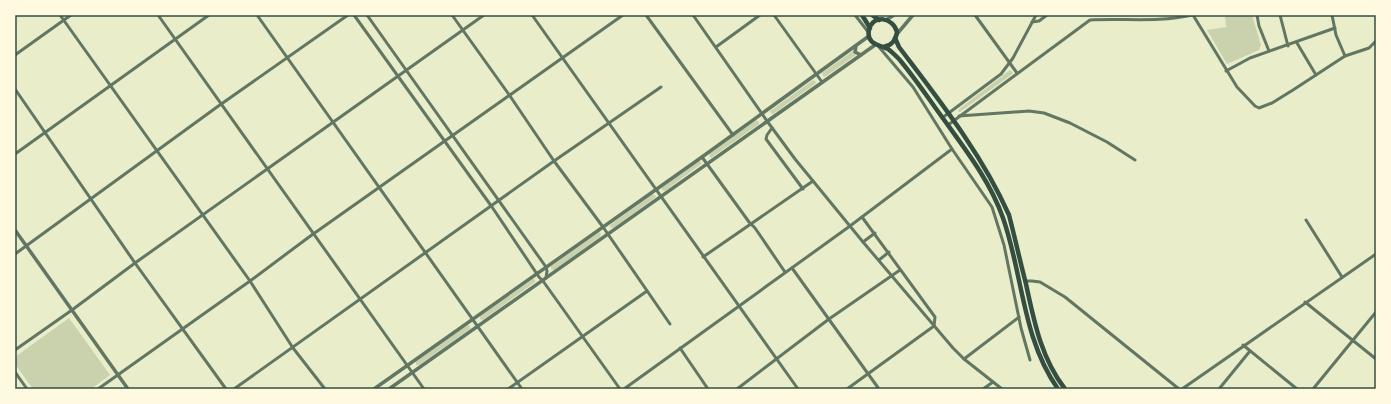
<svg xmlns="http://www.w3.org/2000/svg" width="1391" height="404" font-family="Montserrat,sans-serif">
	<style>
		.green { fill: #cad2ad }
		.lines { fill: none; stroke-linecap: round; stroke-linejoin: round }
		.minor { stroke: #617663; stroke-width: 3 }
		.tertiary { stroke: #617663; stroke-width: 3.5 }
		.trunk { stroke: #344e41; stroke-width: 4.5 }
		.neatline { fill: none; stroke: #344e41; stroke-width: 1.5 }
	</style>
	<rect width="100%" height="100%" fill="#e9edc9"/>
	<g class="green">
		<polygon points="1229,15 1252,15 1261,45 1259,50 1227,64 1207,30 1226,27 1225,17"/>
		<polygon points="853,51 856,55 825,77 823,76 822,73"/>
		<polygon points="1010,70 1013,73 1011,75 960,112 958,112 959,109"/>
		<polygon points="813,80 816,82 815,84 773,114 771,113 770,111"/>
		<polygon points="756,120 759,122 759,124 711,158 710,157 709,154"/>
		<polygon points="699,161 702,163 701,164 665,191 662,190 662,187"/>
		<polygon points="652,194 656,196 655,198 613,228 610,227 610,225"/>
		<polygon points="599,232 601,234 600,237 554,270 551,269 551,266"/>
		<polygon points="533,279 535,280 535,282 483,320 480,319 480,316"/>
		<polygon points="69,318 110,375 91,389 33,389 15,364 15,357"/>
		<polygon points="467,325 470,326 470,329 419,365 416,365 416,361"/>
	</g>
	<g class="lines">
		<g class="minor">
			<polyline points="60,15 250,281 293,348 325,389"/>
			<polyline points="158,15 424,389"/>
			<polyline points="257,15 522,389"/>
			<polyline points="354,15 492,207 539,277 543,281 620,389"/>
			<polyline points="367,15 546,267 547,271 546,278"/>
			<polyline points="452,15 510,96 554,161 603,227 670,324"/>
			<polyline points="532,15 798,389"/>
			<polyline points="646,15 733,135"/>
			<polyline points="693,15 767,121 795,159 863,242 953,348 964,359 1002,389"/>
			<polyline points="774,15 822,82"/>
			<polyline points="855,15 869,33"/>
			<polyline points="975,15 1017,73"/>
			<polyline points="1193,15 1237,87 1255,106 1259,108 1272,103 1293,90 1345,56 1369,48 1376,41"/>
			<polyline points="1257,15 1259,26 1269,51"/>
			<polyline points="1280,15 1288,46"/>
			<polyline points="1332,15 1336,35 1345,56"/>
			<polyline points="1032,22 1039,21 1047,15"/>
			<polyline points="1297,43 1316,75"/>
			<polyline points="716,47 760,15"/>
			<polyline points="879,47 913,87 952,149 992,207 1004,245 1021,328 1030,360"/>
			<polyline points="15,55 71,15"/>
			<polyline points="1226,71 1250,58 1335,28"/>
			<polyline points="15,89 135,263 226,389"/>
			<polyline points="959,116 1029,111 1044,113 1070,123 1107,142 1135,160"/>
			<polyline points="942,118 1001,74 1013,58 1036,15"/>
			<path d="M948,125L1090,20C1124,18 1158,23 1192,15"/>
			<polyline points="772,128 767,135 766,139 803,189"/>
			<polyline points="15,154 209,15"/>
			<polyline points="702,157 749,222 755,228 785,272"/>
			<polyline points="1306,220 1342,277"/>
			<polyline points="863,242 875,233"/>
			<polyline points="15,254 217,107 348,15"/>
			<polyline points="703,257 813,181"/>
			<polyline points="879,260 889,252"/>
			<polyline points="792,268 879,389"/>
			<polyline points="1025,281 1032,281 1040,282 1065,297 1179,389"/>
			<polyline points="1305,302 1376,359"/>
			<polyline points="1243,345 1297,389"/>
			<polyline points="680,348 708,389"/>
			<polyline points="15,350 72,310 135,263 484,15"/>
			<polyline points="964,359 1019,317"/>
			<polyline points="15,372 27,389"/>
			<polyline points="98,389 250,281 309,237 623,15"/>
			<polyline points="234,389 554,161 661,87"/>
			<polyline points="508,389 647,291"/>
			<polyline points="624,389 850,226 952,149"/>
			<polyline points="737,389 829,319 900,270"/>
			<polyline points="847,389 934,326 935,317 862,217"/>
			<polyline points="983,389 993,382"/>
			<polyline points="1182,389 1376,254"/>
			<polyline points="1219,389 1250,351"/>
			<polyline points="1313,389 1376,312"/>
		</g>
		<g class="tertiary">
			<polyline points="886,20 894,15"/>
			<polyline points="897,34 913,15"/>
			<polyline points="856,46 855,52 861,55"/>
			<polyline points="15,230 128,389"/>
			<polyline points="374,389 702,157 869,36"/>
			<polyline points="389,389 875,45"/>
		</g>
		<g class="trunk">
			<polyline points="862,15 870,28"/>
			<polyline points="872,15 879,20"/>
			<path d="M895,38L899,47C939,100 982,154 1009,215C1015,238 1020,261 1026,284C1034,321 1041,358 1065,389"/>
			<path d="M883,47C891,46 896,40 897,32C893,17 873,14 869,30C866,44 879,45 888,49C892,52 895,55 899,59C915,78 928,98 942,117C965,149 990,181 1003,218C1023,275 1022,338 1058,389"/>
		</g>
	</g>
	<rect width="1391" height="404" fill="none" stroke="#fefae0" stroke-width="32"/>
	<rect x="16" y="16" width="1359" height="372" class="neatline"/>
</svg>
